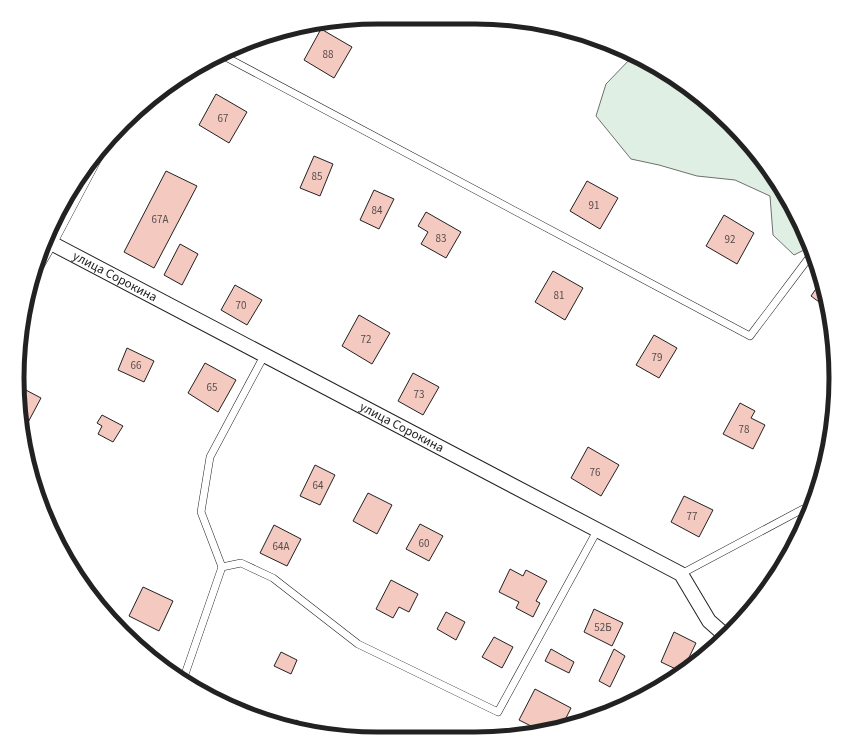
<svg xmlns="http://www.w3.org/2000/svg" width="853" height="756" font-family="'Source Sans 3',sans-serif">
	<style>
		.green { fill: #e0efe3; stroke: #6f6f6f }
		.building { fill: #f3c9c0; stroke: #222 }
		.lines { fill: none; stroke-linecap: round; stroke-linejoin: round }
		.lane-casing { stroke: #222; stroke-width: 8 }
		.street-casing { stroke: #222; stroke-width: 16 }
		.lane { stroke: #fff; stroke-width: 7 }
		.street { stroke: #fff; stroke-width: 14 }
		.labels { text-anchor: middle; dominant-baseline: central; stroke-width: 3; stroke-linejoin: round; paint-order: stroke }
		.number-label { font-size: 11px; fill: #564c4a }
		.street-label { font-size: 13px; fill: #222; stroke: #fff }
		.rim { fill: none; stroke: #222; stroke-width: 5 }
	</style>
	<rect width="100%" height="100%" fill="#fff"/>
	<polygon class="green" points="632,57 656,65 713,107 762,158 799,219 810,247 794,255 773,235 770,196 735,180 697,176 659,165 631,159 596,116 606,84"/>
	<g class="building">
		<polygon points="321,29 352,47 334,78 304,60"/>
		<polygon points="216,94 247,112 229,143 199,125"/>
		<polygon points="314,156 333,164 320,196 300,188"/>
		<polygon points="166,171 197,186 154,268 124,252"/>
		<polygon points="587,181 618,198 600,229 570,211"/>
		<polygon points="374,190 394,199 379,229 360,220"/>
		<polygon points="426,212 461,232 446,258 421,244 428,232 418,226"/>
		<polygon points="724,215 754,233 737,264 706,246"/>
		<polygon points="180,244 198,254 182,285 164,275"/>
		<polygon points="553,271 583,288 565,320 535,302"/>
		<polygon points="822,280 824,284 827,308 811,296"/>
		<polygon points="235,285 262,300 247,325 221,310"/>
		<polygon points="359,315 390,333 372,364 342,346"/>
		<polygon points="654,335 677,348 659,378 636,365"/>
		<polygon points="127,348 154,361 144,382 118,370"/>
		<polygon points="205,363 236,380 218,412 188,393"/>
		<polygon points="413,373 439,387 423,415 398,401"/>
		<polygon points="22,388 41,398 25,428 22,426 18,401 18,395"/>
		<polygon points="740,403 755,411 751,418 765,425 753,449 723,434"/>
		<polygon points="102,415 123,426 113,442 98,434 102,426 97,423"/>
		<polygon points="588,447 619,465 601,496 571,478"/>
		<polygon points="315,465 335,475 320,505 300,496"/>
		<polygon points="368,493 392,505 377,534 353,521"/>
		<polygon points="684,496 713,510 699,537 671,522"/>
		<polygon points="420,524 443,536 429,561 406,549"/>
		<polygon points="274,525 301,539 287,566 260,553"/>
		<polygon points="510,569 523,576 526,570 547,581 536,601 540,603 533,617 516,608 519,602 499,592"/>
		<polygon points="391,580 418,594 409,612 399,607 393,618 376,609"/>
		<polygon points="143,587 173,601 159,631 129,616"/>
		<polygon points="594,609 623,623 612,646 584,632"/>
		<polygon points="446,612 465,622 456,640 437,629"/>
		<polygon points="674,632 696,643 682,672 661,662"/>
		<polygon points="494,637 513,647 502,668 482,657"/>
		<polygon points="551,649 574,662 569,673 545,661"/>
		<polygon points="614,649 625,656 610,687 599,681"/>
		<polygon points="281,652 297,660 291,674 274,666"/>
		<polygon points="535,689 571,708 561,728 541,731 519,720"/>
		<polygon points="296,720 317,731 317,732 291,728"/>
	</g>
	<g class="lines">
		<g class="lane-casing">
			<g id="lane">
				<polyline points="220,54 750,336 808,259"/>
				<polyline points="33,279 53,244 108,140"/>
				<polyline points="222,567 201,512 210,457 265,354"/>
				<polyline points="681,574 803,509"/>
				<polyline points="183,680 222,567 241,563 273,578 358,644 498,712 598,529"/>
			</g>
		</g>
		<g class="street-casing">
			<g id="street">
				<path id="s1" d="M53,244L681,574L709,621L726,636"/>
			</g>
		</g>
		<use href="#lane" class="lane"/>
		<use href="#street" class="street"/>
	</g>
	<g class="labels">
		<g class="number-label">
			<text x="328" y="54">88</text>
			<text x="223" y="118">67</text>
			<text x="317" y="176">85</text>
			<text x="594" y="205">91</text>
			<text x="377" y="210">84</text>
			<text x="160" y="219">67А</text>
			<text x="441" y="238">83</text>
			<text x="730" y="239">92</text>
			<text x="559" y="295">81</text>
			<text x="241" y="305">70</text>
			<text x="366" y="339">72</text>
			<text x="657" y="357">79</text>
			<text x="136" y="365">66</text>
			<text x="212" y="387">65</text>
			<text x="419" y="394">73</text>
			<text x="744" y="429">78</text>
			<text x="595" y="472">76</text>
			<text x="318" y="485">64</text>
			<text x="692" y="516">77</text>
			<text x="424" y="543">60</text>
			<text x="281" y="546">64А</text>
			<text x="603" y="627">52Б</text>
		</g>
		<g class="street-label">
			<text stroke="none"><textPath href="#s1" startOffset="70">улица Сорокина</textPath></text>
			<text stroke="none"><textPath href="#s1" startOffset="394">улица Сорокина</textPath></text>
		</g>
	</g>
	<path d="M0 0H853V756H0ZM378 24H475A354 354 0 0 1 829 378V378A354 354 0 0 1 475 732H378A354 354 0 0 1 24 378V378A354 354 0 0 1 378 24Z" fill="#fff" fill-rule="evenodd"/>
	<path class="rim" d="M378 24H475A354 354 0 0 1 829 378V378A354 354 0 0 1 475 732H378A354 354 0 0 1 24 378V378A354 354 0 0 1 378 24Z"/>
</svg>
